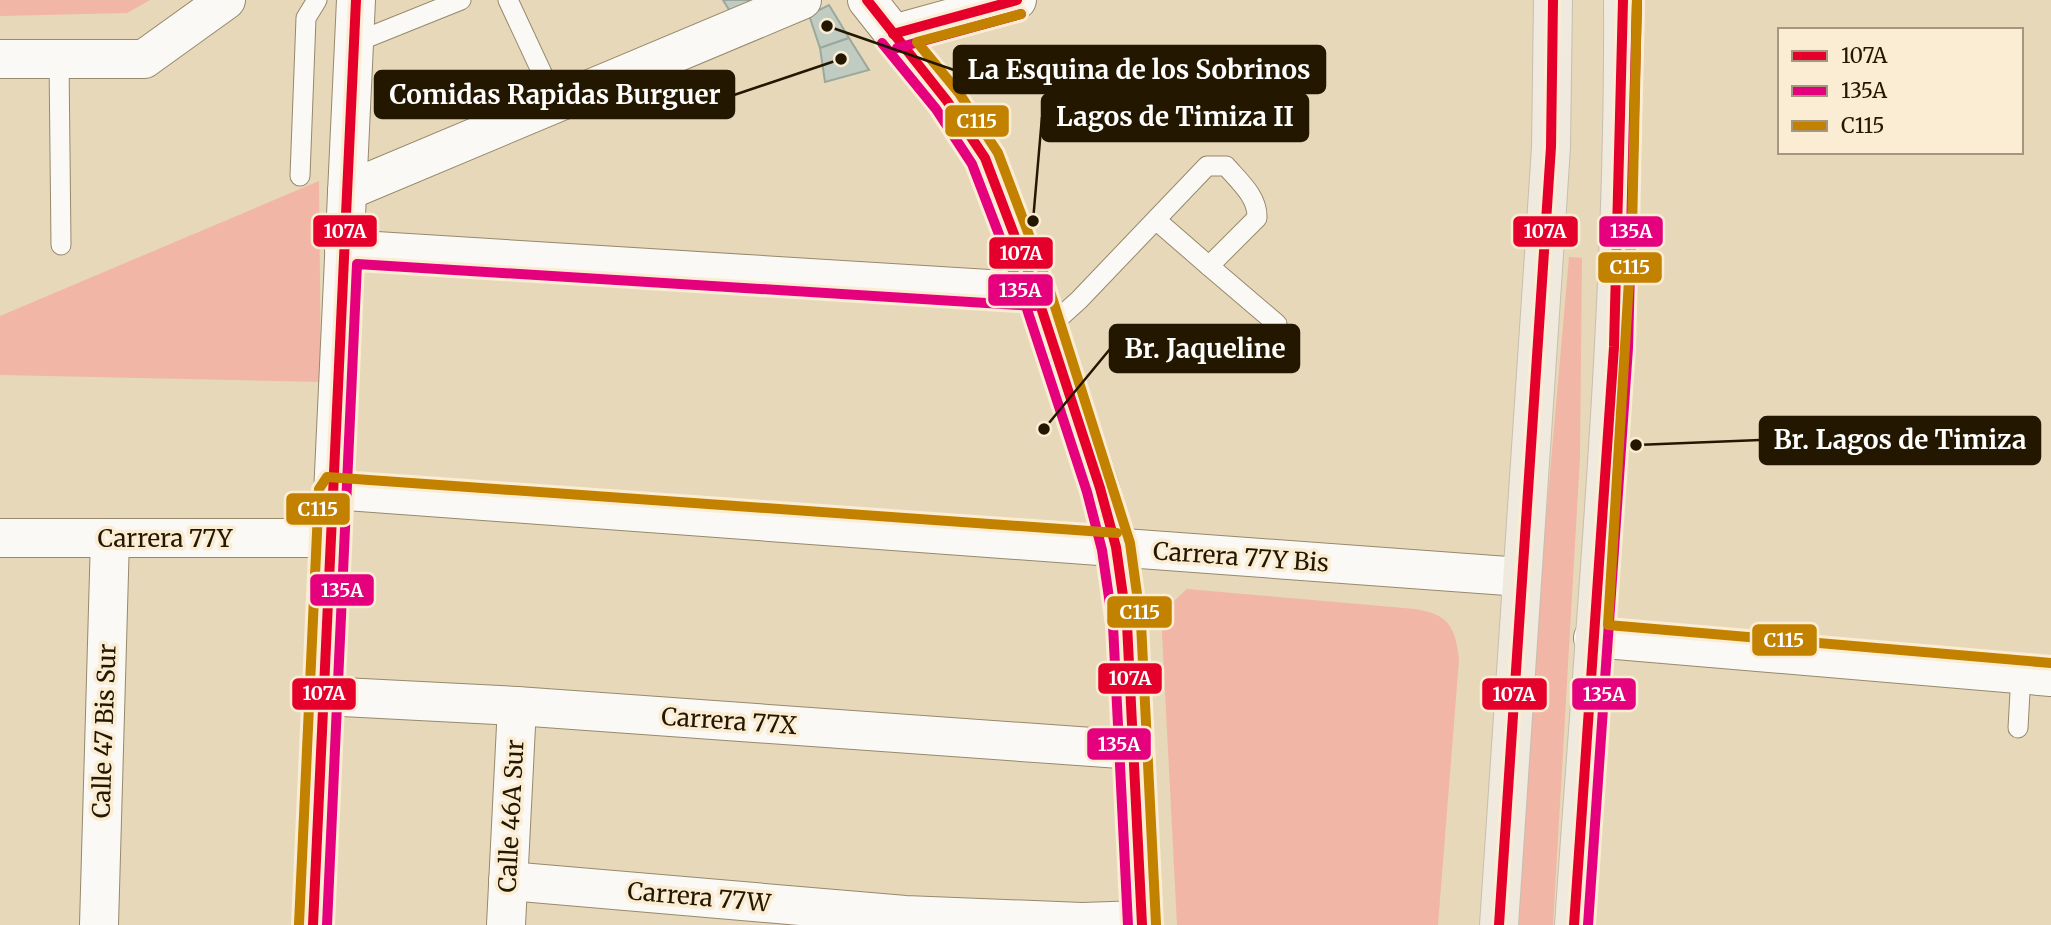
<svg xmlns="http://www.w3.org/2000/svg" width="2051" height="925" font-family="Merriweather,serif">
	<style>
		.green { fill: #f1b6a6 }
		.building { fill: #c0ccc1; stroke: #9ba89d; stroke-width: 2 }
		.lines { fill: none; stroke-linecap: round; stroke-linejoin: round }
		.service-casing { stroke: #96896c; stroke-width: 21 }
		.minor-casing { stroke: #96896c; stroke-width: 40 }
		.tertiary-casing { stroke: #96896c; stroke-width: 40 }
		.primary-casing { stroke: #c6beaf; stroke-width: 40 }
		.service { stroke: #fbf9f5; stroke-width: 19 }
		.minor { stroke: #fbf9f5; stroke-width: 38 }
		.tertiary { stroke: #fbf9f5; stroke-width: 38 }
		.primary { stroke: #efe9de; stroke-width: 38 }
		.bus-1-casing { stroke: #fbedd3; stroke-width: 16 }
		.bus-2-casing { stroke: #fbedd3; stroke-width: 16 }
		.bus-3-casing { stroke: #fbedd3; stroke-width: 16 }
		.bus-1 { stroke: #e4002b; stroke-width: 10 }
		.bus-2 { stroke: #e5007d; stroke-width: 10 }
		.bus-3 { stroke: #c28200; stroke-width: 10 }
		.labels { text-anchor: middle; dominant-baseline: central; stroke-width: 7; stroke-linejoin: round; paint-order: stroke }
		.street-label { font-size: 24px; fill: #231700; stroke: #fbedd3 }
		.leader { fill: none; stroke: #231700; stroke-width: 2.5 }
		.callout-dot { fill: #231700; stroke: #fbedd3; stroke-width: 2.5 }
		.callout { fill: #231700; stroke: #231700; stroke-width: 2.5 }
		.callout-label { font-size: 26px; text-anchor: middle; font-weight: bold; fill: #fff }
		.line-badge { stroke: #fbedd3; stroke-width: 2.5 }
		.badge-label { font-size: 19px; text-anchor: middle; font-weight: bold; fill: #fff }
	</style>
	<rect width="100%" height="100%" fill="#e7d8ba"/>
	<g class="green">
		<polygon points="0,0 150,0 127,13 0,16"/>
		<polygon points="319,181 321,382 0,375 0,316"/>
		<polygon points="1569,257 1582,258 1580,457 1553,925 1518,925 1537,621"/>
		<path d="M1187,589L1415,609C1450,615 1455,627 1459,660L1438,925H1177L1162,633L1164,610Z"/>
	</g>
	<g class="building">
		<polygon points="723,0 764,0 731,13"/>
		<polygon points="829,5 849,38 820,48 809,15"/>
		<polygon points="849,38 869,70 825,82 820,48"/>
	</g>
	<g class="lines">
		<g class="service-casing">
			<g id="service">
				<polyline points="508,0 556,103"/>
				<polyline points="354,43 461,0"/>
				<polyline points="59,59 61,245"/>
				<polyline points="300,176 306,18 317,0"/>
				<polyline points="1209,266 1277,324"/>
				<path d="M1048,328L1079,300L1207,166H1226C1239,181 1258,197 1257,218L1209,266L1156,220"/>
				<polyline points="2018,728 2021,674"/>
			</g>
		</g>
		<g class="minor-casing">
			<g id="minor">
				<polyline points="0,59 144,59 226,0"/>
				<polyline points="347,191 802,0"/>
				<polyline points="344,249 1036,292"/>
				<polyline points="333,490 1521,577"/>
				<polyline points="0,538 331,538"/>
				<polyline points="1593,638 2051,677"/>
				<polyline points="323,696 517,706 1134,750"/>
				<polyline points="508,881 905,915 1082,922 1142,920"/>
				<polyline points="99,925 110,538"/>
				<polyline points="313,925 356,0"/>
				<polyline points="506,925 517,706"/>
			</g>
		</g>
		<g class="tertiary-casing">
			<g id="tertiary">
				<polyline points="867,0 947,101 985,158 1036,292 1100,488 1116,547 1127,624 1142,925"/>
				<polyline points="893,34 1017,0"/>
			</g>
		</g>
		<g class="primary-casing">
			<g id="primary">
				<polyline points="1499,925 1544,254 1551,147 1553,0"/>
				<path d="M1574,925C1595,617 1625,308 1623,0"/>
			</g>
		</g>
		<use href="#service" class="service"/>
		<use href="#minor" class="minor"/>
		<use href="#tertiary" class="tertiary"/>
		<use href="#primary" class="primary"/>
		<g class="bus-1-casing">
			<g id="bus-1">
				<polyline points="867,0 947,101 985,158 1036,292 1100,488 1116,547 1127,624 1142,925"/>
				<polyline points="893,34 1017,0"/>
				<polyline points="313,925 356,0"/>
				<polyline points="1499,925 1551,147 1553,0"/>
				<polyline points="1574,925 1614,347 1623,0"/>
			</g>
		</g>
		<g class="bus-2-casing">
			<g id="bus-2">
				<polyline points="882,43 936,109 972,164 1023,297 1087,492 1102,550 1113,625 1128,925"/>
				<polyline points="897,48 1021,14"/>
				<polyline points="327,925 357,264 1035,306"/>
				<polyline points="1588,925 1628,348 1637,0"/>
			</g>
		</g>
		<g class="bus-3-casing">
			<g id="bus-3">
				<polyline points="1637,0 1632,231 1608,625 2051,663"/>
				<polyline points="1021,14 917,42 959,93 998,153 1049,288 1130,543 1141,623 1156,924"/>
				<polyline points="299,924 319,489 327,477 1117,533"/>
			</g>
		</g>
		<use href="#bus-1" class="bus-1"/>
		<use href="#bus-2" class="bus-2"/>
		<use href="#bus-3" class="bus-3"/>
	</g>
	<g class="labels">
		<g class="street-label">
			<text x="165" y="538">Carrera 77Y</text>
			<text transform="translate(1241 557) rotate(4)">Carrera 77Y Bis</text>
			<text transform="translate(729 721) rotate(4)">Carrera 77X</text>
			<text transform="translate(104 731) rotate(-88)">Calle 47 Bis Sur</text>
			<text transform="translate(511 816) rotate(-87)">Calle 46A Sur</text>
			<text transform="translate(699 897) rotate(5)">Carrera 77W</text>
		</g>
	</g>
	<path class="leader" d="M827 26L954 70M841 59L734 95M1033 221L1042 117M1044 429L1110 349M1636 445L1760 440"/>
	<g class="callout-dot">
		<circle cx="827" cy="26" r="7"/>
		<circle cx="841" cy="59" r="7"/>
		<circle cx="1033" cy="221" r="7"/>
		<circle cx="1044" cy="429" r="7"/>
		<circle cx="1636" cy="445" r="7"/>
	</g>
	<g class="callout">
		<rect x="954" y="46" width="371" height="47" rx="7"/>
		<rect x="375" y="71" width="359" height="47" rx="7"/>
		<rect x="1042" y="94" width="266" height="47" rx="7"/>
		<rect x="1110" y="325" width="189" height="47" rx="7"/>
		<rect x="1760" y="417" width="280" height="47" rx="7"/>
	</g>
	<g class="callout-label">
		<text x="1139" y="79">La Esquina de los Sobrinos</text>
		<text x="555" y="104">Comidas Rapidas Burguer</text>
		<text x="1175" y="126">Lagos de Timiza II</text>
		<text x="1205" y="358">Br. Jaqueline</text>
		<text x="1900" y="449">Br. Lagos de Timiza</text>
	</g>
	<g class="line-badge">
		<rect x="944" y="104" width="66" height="34" rx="7" fill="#c28200"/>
		<rect x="312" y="214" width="66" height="34" rx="7" fill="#e4002b"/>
		<rect x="1512" y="215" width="67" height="33" rx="7" fill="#e4002b"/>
		<rect x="1598" y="215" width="66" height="33" rx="7" fill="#e5007d"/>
		<rect x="988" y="236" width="66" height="34" rx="7" fill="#e4002b"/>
		<rect x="1597" y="251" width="66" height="33" rx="7" fill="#c28200"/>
		<rect x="987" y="273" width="67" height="34" rx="7" fill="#e5007d"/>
		<rect x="285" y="492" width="66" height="34" rx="7" fill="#c28200"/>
		<rect x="309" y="573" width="66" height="34" rx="7" fill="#e5007d"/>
		<rect x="1106" y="595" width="67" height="34" rx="7" fill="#c28200"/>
		<rect x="1751" y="623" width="67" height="34" rx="7" fill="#c28200"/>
		<rect x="1097" y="662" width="66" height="33" rx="7" fill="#e4002b"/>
		<rect x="291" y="677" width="66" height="34" rx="7" fill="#e4002b"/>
		<rect x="1481" y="677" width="67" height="34" rx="7" fill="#e4002b"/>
		<rect x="1571" y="677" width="66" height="34" rx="7" fill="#e5007d"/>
		<rect x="1086" y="727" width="66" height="34" rx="7" fill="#e5007d"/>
	</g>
	<g class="badge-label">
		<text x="977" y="128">C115</text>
		<text x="345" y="238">107A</text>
		<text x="1545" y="238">107A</text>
		<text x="1631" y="238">135A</text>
		<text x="1021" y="260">107A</text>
		<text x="1630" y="274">C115</text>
		<text x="1020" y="297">135A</text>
		<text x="318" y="516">C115</text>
		<text x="342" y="597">135A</text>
		<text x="1140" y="619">C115</text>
		<text x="1784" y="647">C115</text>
		<text x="1130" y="685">107A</text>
		<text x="324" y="700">107A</text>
		<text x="1514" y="701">107A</text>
		<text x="1604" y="701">135A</text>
		<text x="1119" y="751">135A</text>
	</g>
	<rect x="1778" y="28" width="245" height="126" fill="#fbedd3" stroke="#a5977f" stroke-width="2"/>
	<rect x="1792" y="51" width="35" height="10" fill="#e4002b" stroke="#a5977f" stroke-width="2"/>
	<text x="1841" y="63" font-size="21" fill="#231700">107A</text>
	<rect x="1792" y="86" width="35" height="10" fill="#e5007d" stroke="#a5977f" stroke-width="2"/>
	<text x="1841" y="98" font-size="21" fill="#231700">135A</text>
	<rect x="1792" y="121" width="35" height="10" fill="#c28200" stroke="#a5977f" stroke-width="2"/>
	<text x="1841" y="133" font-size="21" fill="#231700">C115</text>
</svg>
